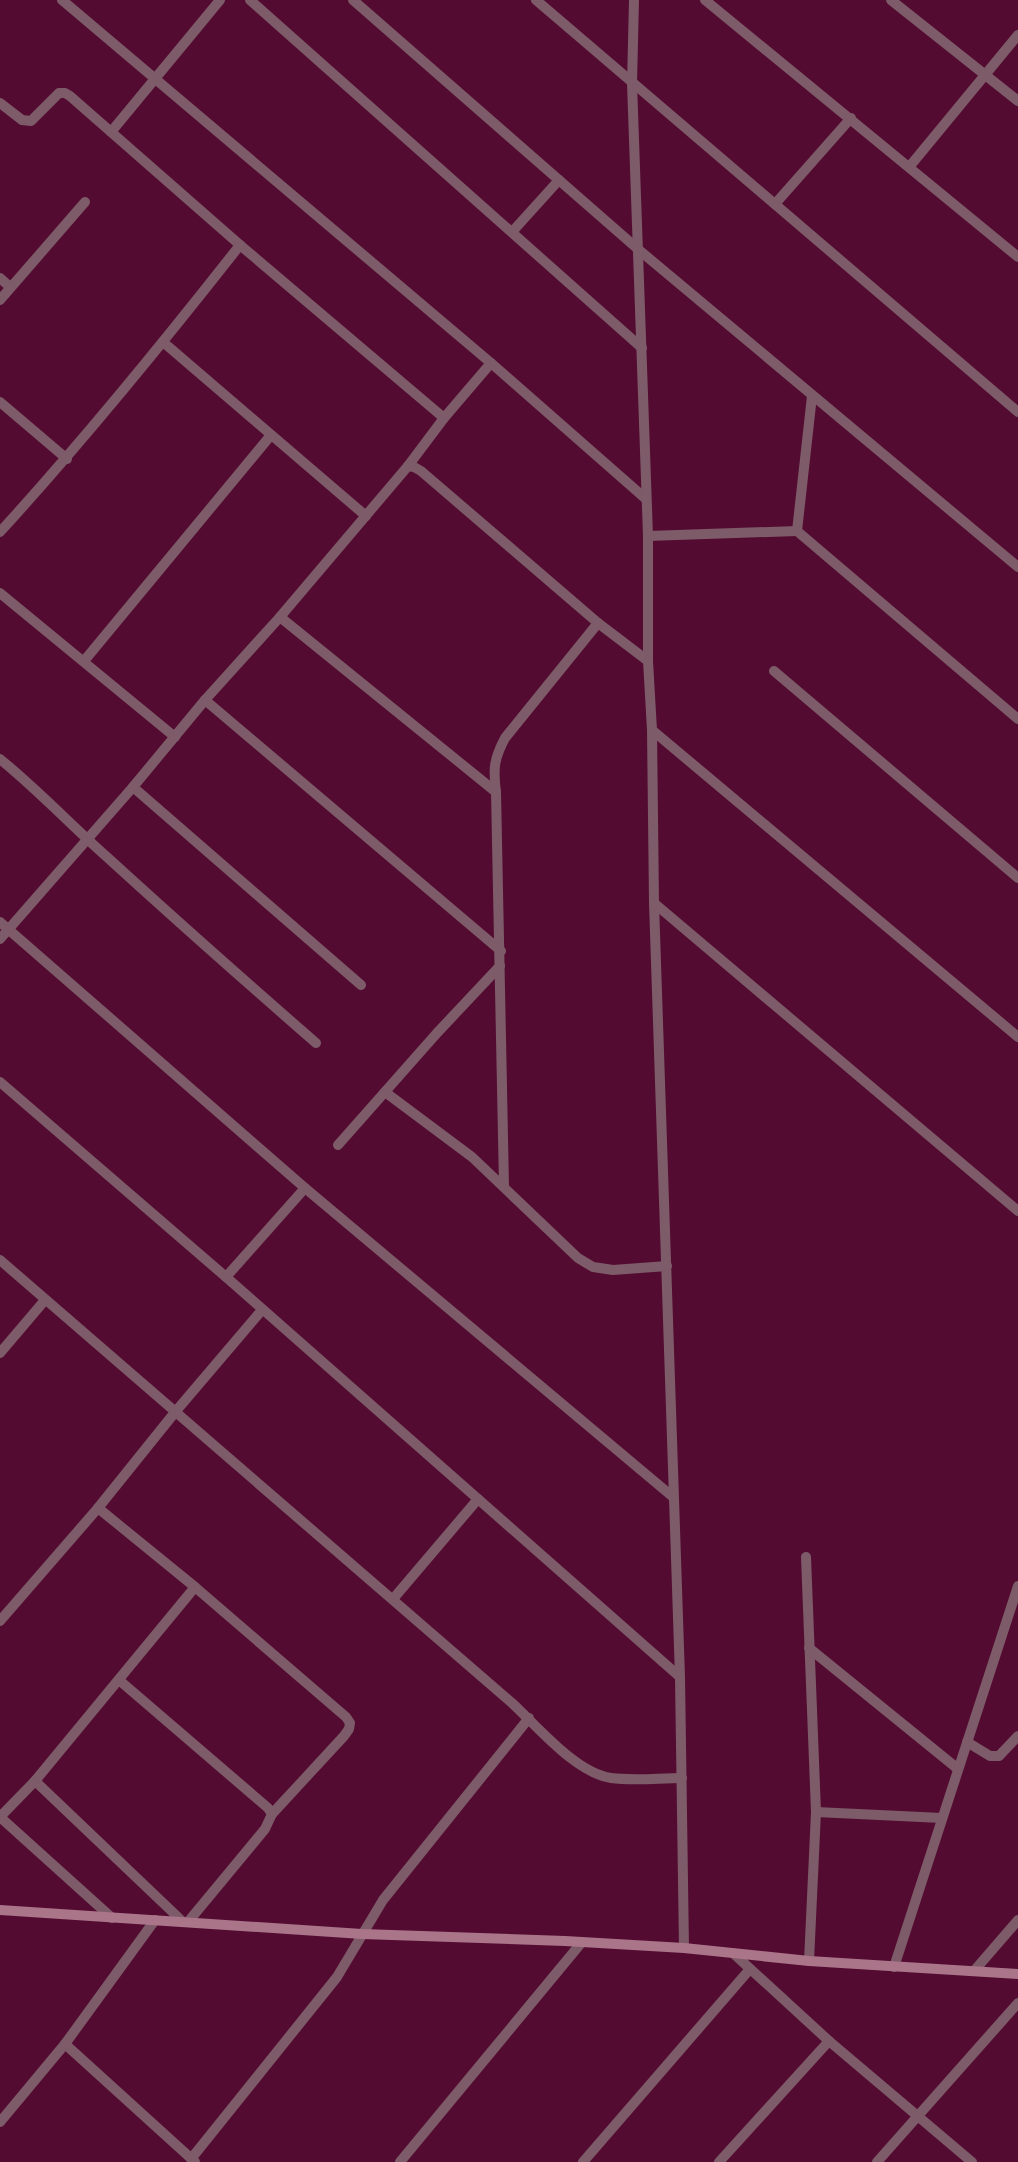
<svg xmlns="http://www.w3.org/2000/svg" width="1018" height="2162" font-family="Poppins,sans-serif">
	<style>
		.lines { fill: none; stroke-linecap: round; stroke-linejoin: round }
		.street { stroke: #7e5b68; stroke-width: 10 }
		.secondary { stroke: #aa7489; stroke-width: 10 }
	</style>
	<rect width="100%" height="100%" fill="#530b31"/>
	<g class="lines">
		<g class="street">
			<polyline points="62,0 491,363 646,499"/>
			<polyline points="250,0 642,348"/>
			<polyline points="353,0 639,250 1018,567"/>
			<polyline points="536,0 1018,412"/>
			<polyline points="634,0 632,83 648,536 648,661 652,730 654,903 680,1677 684,1948"/>
			<polyline points="705,0 1018,257"/>
			<polyline points="891,0 1018,101"/>
			<polyline points="0,103 22,120 31,121 59,93 65,93 70,96 240,245 444,418"/>
			<polyline points="111,132 220,0"/>
			<polyline points="910,166 1018,35"/>
			<polyline points="775,204 851,118"/>
			<polyline points="512,232 559,180"/>
			<polyline points="0,278 10,287"/>
			<polyline points="0,300 85,202"/>
			<polyline points="163,342 366,516"/>
			<polyline points="812,396 797,531 1018,719"/>
			<polyline points="0,402 67,459"/>
			<polyline points="408,466 444,418 491,363"/>
			<path d="M0,532C84,440 163,343 240,245"/>
			<polyline points="648,536 797,531"/>
			<polyline points="0,593 175,737"/>
			<polyline points="280,617 496,792"/>
			<polyline points="84,661 271,435"/>
			<polyline points="774,671 1018,878"/>
			<polyline points="205,700 501,951"/>
			<polyline points="652,730 1018,1037"/>
			<path d="M0,759C38,790 71,825 107,857C176,920 246,982 316,1043"/>
			<polyline points="133,787 361,985"/>
			<polyline points="654,903 1018,1211"/>
			<polyline points="0,922 305,1188 673,1497"/>
			<polyline points="0,939 133,787 205,700 280,617 408,466 414,467 421,471 598,623 648,661"/>
			<polyline points="0,1082 226,1277 680,1677"/>
			<polyline points="385,1092 472,1157 578,1258 593,1267 613,1270 667,1266"/>
			<polyline points="338,1145 437,1033 500,966"/>
			<path d="M504,1186L496,792C493,768 494,759 505,738L598,623"/>
			<path d="M0,1260L512,1703C538,1727 576,1773 611,1778C634,1781 659,1778 682,1778"/>
			<polyline points="226,1277 305,1188"/>
			<polyline points="0,1353 45,1300"/>
			<polyline points="98,1508 176,1411 262,1310"/>
			<polyline points="806,1557 816,1812 809,1961"/>
			<polyline points="393,1599 478,1499"/>
			<polyline points="0,1621 98,1508 195,1587 346,1717 350,1723 349,1729 344,1736 272,1814"/>
			<polyline points="809,1648 958,1769"/>
			<polyline points="119,1680 268,1808 272,1814 265,1829 188,1922"/>
			<polyline points="967,1742 990,1756 999,1756 1018,1736"/>
			<polyline points="35,1781 182,1921"/>
			<polyline points="816,1812 942,1818"/>
			<polyline points="112,1918 0,1817 35,1781 195,1587"/>
			<polyline points="733,1953 829,2041 972,2162"/>
			<polyline points="894,1967 1018,1586"/>
			<polyline points="974,1971 1018,1920"/>
			<polyline points="65,2044 195,2162"/>
			<polyline points="0,2122 65,2044 155,1920"/>
			<polyline points="191,2159 337,1977 383,1900 529,1718"/>
			<polyline points="400,2162 582,1942"/>
			<polyline points="583,2162 750,1969"/>
			<polyline points="719,2162 829,2041"/>
			<polyline points="877,2162 1018,2003"/>
		</g>
		<polyline class="secondary" points="0,1910 362,1934 565,1941 684,1948 809,1961 1018,1974"/>
	</g>
</svg>
